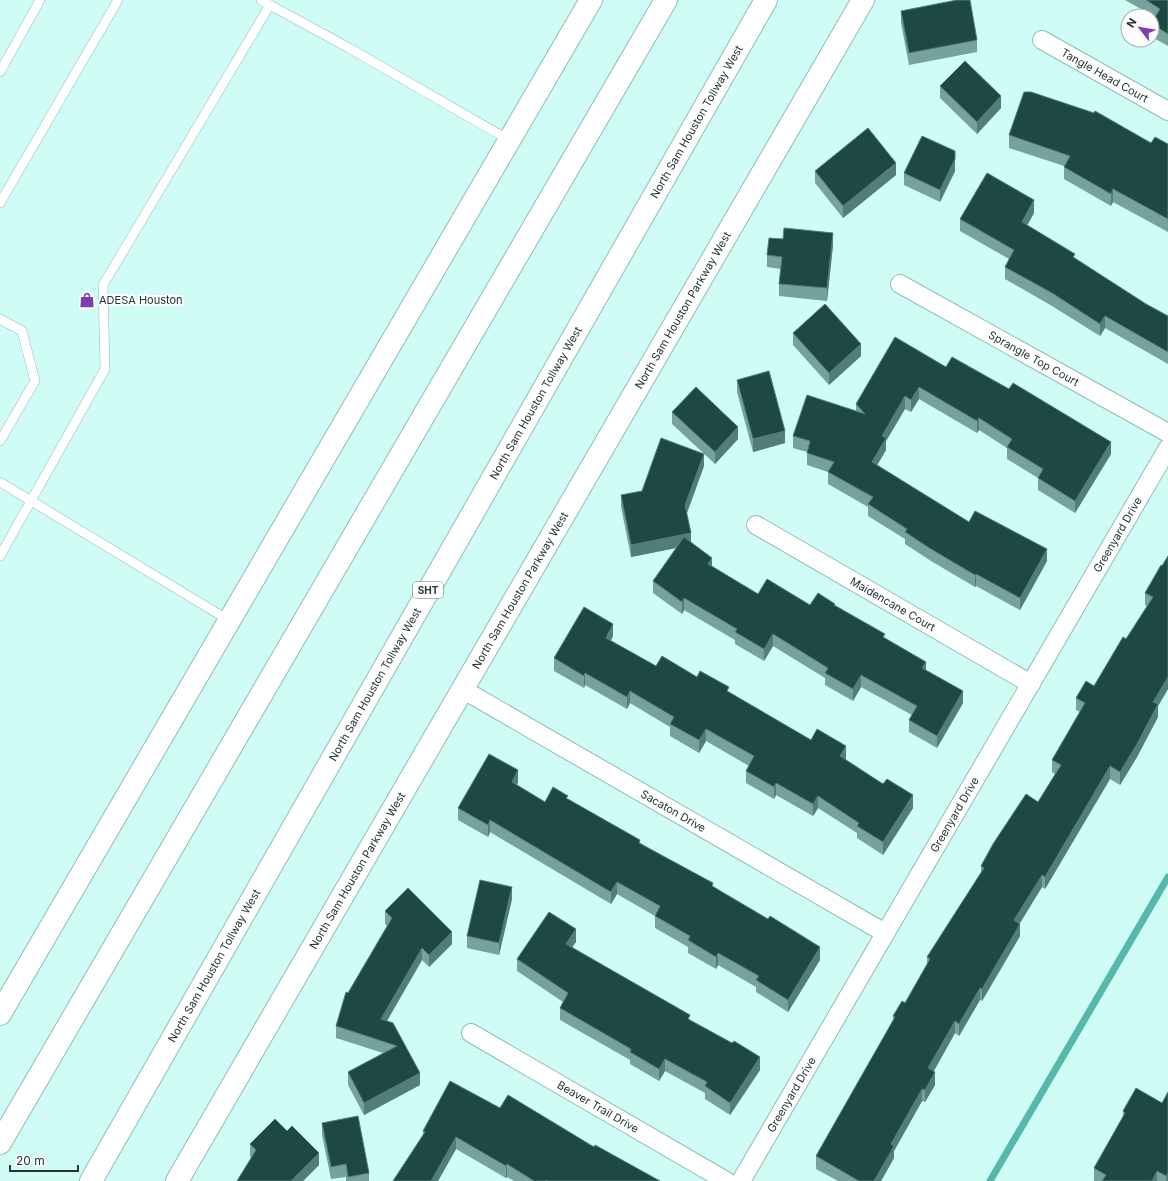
<svg xmlns="http://www.w3.org/2000/svg" width="1168" height="1181" font-family="Inter,sans-serif">
	<style>
		.lines { fill: none; stroke-linecap: round; stroke-linejoin: round }
		.stream { stroke: #56b8ab; stroke-width: 7 }
		.service-casing { stroke: #90bcb4; stroke-width: 10 }
		.minor-casing { stroke: #90bcb4; stroke-width: 20 }
		.secondary-casing { stroke: #90bcb4; stroke-width: 24 }
		.motorway-casing { stroke: #90bcb4; stroke-width: 24 }
		.service { stroke: #fff; stroke-width: 9 }
		.minor { stroke: #fff; stroke-width: 18 }
		.secondary { stroke: #fff; stroke-width: 22 }
		.motorway { stroke: #fff; stroke-width: 22 }
		.wall { fill: #76a29b }
		.shaded-wall { fill: #537e77 }
		.building { fill: #1e4842; stroke: #537e77 }
		.labels { text-anchor: middle; dominant-baseline: central; stroke-width: 4; stroke-linejoin: round; paint-order: stroke }
		.shield { fill: #fefefe; stroke: #65716e; stroke-width: 1 }
		.shield-label { font-size: 10px; font-weight: bold; fill: #233431 }
		.street-label { font-size: 11px; fill: #233431; stroke: #fefefe }
		.poi-label { font-size: 11px; fill: #233431; stroke: #fefefe; text-anchor: start }
	</style>
	<rect width="100%" height="100%" fill="#cffcf4"/>
	<g class="lines">
		<polyline class="stream" points="990,1181 1168,877"/>
		<g class="service-casing">
			<g id="service">
				<polyline points="261,0 270,5"/>
				<polyline points="0,72 40,0"/>
				<polyline points="0,203 118,0"/>
				<polyline points="0,319 22,331 35,381 0,441"/>
				<polyline points="0,482 230,621"/>
				<polyline points="0,556 105,369 103,285 270,5 349,48 509,140"/>
			</g>
		</g>
		<g class="minor-casing">
			<g id="minor">
				<path id="s1" d="M1042,40L1168,111"/>
				<path id="s2" d="M900,284L1168,433"/>
				<path id="s3" d="M756,525L1031,684"/>
				<path id="s4" d="M462,689L885,933"/>
				<path id="s5" d="M471,1033L726,1181"/>
				<path id="s6" d="M741,1181L1168,448"/>
			</g>
		</g>
		<g class="secondary-casing">
			<g id="secondary">
				<polyline points="0,1014 591,0"/>
				<path id="s7" d="M177,1181L863,0"/>
			</g>
		</g>
		<g class="motorway-casing">
			<g id="motorway">
				<polyline points="0,1143 666,0"/>
				<path id="s8" d="M91,1181L766,0"/>
			</g>
		</g>
		<use href="#service" class="service"/>
		<use href="#minor" class="minor"/>
		<use href="#secondary" class="secondary"/>
		<use href="#motorway" class="motorway"/>
	</g>
	<g class="wall">
		<polygon points="1125,0 1168,0 1168,46 1152,37 1152,22 1155,17"/>
		<polygon points="901,11 977,40 977,52 909,65 901,23"/>
		<polygon points="940,86 1001,108 977,134 940,98"/>
		<polygon points="1009,135 1168,144 1168,232 1113,202 1111,206 1064,179 1064,166 1009,148"/>
		<polygon points="815,171 896,175 843,218 815,183"/>
		<polygon points="955,171 940,202 904,185 904,173"/>
		<polygon points="1034,213 1027,225 1075,259 1146,304 1168,316 1168,364 1105,328 1100,336 1052,306 1005,279 1005,267 1009,259 960,231 960,219"/>
		<polygon points="833,245 827,301 779,296 779,284 781,269 767,267 767,255"/>
		<polygon points="793,333 861,356 829,385 793,345"/>
		<polygon points="946,367 1111,454 1075,513 1038,490 1038,478 1007,459 1007,448 979,430 977,433 919,399 911,412 905,409 886,441 886,450 877,465 969,522 1047,561 1020,610 976,586 975,587 931,561 905,544 905,539 868,516 868,507 828,484 828,472 807,465 807,452 793,448 793,436 856,411 856,404"/>
		<polygon points="737,380 785,443 753,452 737,392"/>
		<polygon points="672,412 738,439 715,464 672,424"/>
		<polygon points="704,466 687,513 691,542 712,566 758,594 810,605 835,606 885,638 926,670 963,703 937,748 909,732 909,720 912,715 861,687 853,701 825,685 825,678 773,646 764,661 735,644 735,640 684,610 682,614 653,593 653,581 676,548 631,557 621,507 621,495 642,491"/>
		<polygon points="1168,556 1168,689 1158,706 1158,717 1137,757 1120,785 1110,779 1045,889 1042,887 1019,924 1020,936 982,1001 980,1000 959,1036 955,1033 934,1071 935,1085 925,1102 922,1101 894,1151 894,1158 881,1181 838,1181 816,1169 816,1156 893,1021 893,1016 905,1003 927,965 927,957 981,873 981,866 1038,802 1055,774 1052,772 1052,760 1080,712 1076,710 1076,698 1094,686 1126,639 1147,606 1145,605 1145,593"/>
		<polygon points="613,636 611,641 656,666 697,677 729,692 811,740 846,758 845,760 913,808 883,855 857,838 857,833 818,808 813,816 776,795 774,799 746,783 746,771 749,766 706,741 699,753 670,736 670,727 630,703 627,709 585,685 584,688 554,671 554,658"/>
		<polygon points="518,782 517,785 545,802 568,799 713,887 820,960 788,1012 756,992 756,987 718,965 716,969 688,953 688,947 655,928 655,916 617,894 611,904 490,832 488,837 458,820 458,808"/>
		<polygon points="512,899 499,955 467,948 467,936"/>
		<polygon points="385,911 452,944 429,967 422,960 387,1021 420,1085 364,1115 348,1085 348,1072 383,1053 336,1038 336,1026 348,993 387,926 385,924"/>
		<polygon points="576,942 572,947 690,1020 760,1070 730,1115 705,1099 705,1093 665,1071 659,1081 630,1064 630,1060 560,1020 560,1008 563,1002 517,971 517,959"/>
		<polygon points="1162,1103 1168,1181 1094,1181 1094,1168 1123,1118 1123,1111"/>
		<polygon points="500,1108 594,1147 660,1181 514,1181 507,1177 506,1178 456,1149 438,1181 393,1181 423,1136 423,1131"/>
		<polygon points="322,1123 369,1173 369,1181 346,1181 346,1177 331,1179 322,1135"/>
		<polygon points="250,1144 319,1165 303,1181 237,1181 252,1158 250,1156"/>
	</g>
	<g class="shaded-wall">
		<polygon points="1001,96 1001,108 977,134 977,122"/>
		<polygon points="955,159 955,171 940,202 940,190"/>
		<polygon points="896,163 896,175 843,218 843,206"/>
		<polygon points="1113,189 1113,202 1111,206 1111,194"/>
		<polygon points="1034,200 1034,213 1022,235 1022,222"/>
		<polygon points="833,233 833,245 827,301 827,288"/>
		<polygon points="1105,316 1105,328 1100,336 1100,324"/>
		<polygon points="861,344 861,356 829,385 829,373"/>
		<polygon points="919,387 919,399 911,412 911,400"/>
		<polygon points="905,396 905,409 886,441 886,450 872,474 872,462 882,436"/>
		<polygon points="979,418 979,430 977,433 977,421"/>
		<polygon points="738,427 738,439 715,464 715,452"/>
		<polygon points="785,431 785,443 753,452 753,439"/>
		<polygon points="1111,442 1111,454 1075,513 1075,501"/>
		<polygon points="704,454 704,466 685,518 685,505"/>
		<polygon points="691,533 691,545 631,557 631,545"/>
		<polygon points="1047,549 1047,561 1020,610 1020,598"/>
		<polygon points="712,558 712,570 708,564"/>
		<polygon points="976,574 976,586 975,587 975,575"/>
		<polygon points="684,598 684,610 682,614 682,602"/>
		<polygon points="613,624 613,636 606,650 606,638"/>
		<polygon points="773,634 773,646 764,661 764,649"/>
		<polygon points="926,662 926,674 922,668"/>
		<polygon points="585,673 585,685 584,688 584,676"/>
		<polygon points="861,675 861,687 853,701 853,689"/>
		<polygon points="1168,677 1168,689 1158,706 1158,717 1137,757 1120,785 1120,772 1153,702"/>
		<polygon points="630,691 630,703 627,709 627,697"/>
		<polygon points="963,691 963,703 937,748 937,736"/>
		<polygon points="706,729 706,741 699,753 699,740"/>
		<polygon points="846,746 846,758 840,769 840,756"/>
		<polygon points="1110,766 1110,779 1045,889 1045,877"/>
		<polygon points="518,770 518,782 512,794 512,782"/>
		<polygon points="776,783 776,795 774,799 774,787"/>
		<polygon points="913,795 913,808 883,855 883,842"/>
		<polygon points="818,796 818,808 813,816 813,804"/>
		<polygon points="490,820 490,832 488,837 488,825"/>
		<polygon points="1042,875 1042,887 1014,933 1014,920"/>
		<polygon points="617,882 617,894 611,904 611,892"/>
		<polygon points="512,887 512,899 499,955 499,943"/>
		<polygon points="1020,924 1020,936 982,1001 982,989"/>
		<polygon points="576,929 576,942 566,956 566,944"/>
		<polygon points="452,932 452,944 429,967 429,955"/>
		<polygon points="820,947 820,960 788,1012 788,1000"/>
		<polygon points="422,948 422,960 381,1031 381,1019"/>
		<polygon points="718,953 718,965 716,969 716,957"/>
		<polygon points="980,988 980,1000 959,1036 959,1024"/>
		<polygon points="955,1021 955,1033 928,1081 928,1068"/>
		<polygon points="760,1057 760,1070 730,1115 730,1103"/>
		<polygon points="665,1059 665,1071 659,1081 659,1069"/>
		<polygon points="935,1072 935,1085 925,1102 925,1090"/>
		<polygon points="420,1073 420,1085 364,1115 364,1103"/>
		<polygon points="922,1089 922,1101 894,1151 894,1158 881,1181 874,1181 891,1144"/>
		<polygon points="456,1137 456,1149 438,1181 431,1181"/>
		<polygon points="319,1153 319,1165 303,1181 291,1181"/>
		<polygon points="507,1164 507,1177 506,1178 506,1166"/>
		<polygon points="1157,1171 1157,1181 1152,1181"/>
		<polygon points="1168,1173 1168,1181 1166,1181 1166,1176"/>
	</g>
	<g class="building">
		<polygon points="957,0 970,0 977,40 909,53 901,11"/>
		<polygon points="1146,0 1168,0 1168,34 1152,24 1152,22 1160,9"/>
		<polygon points="965,61 1001,96 977,122 940,86"/>
		<polygon points="1024,92 1031,92 1094,113 1095,111 1151,143 1155,137 1168,144 1168,219 1113,189 1111,194 1064,167 1070,156 1009,135"/>
		<polygon points="868,128 896,163 843,206 815,171"/>
		<polygon points="922,136 955,151 955,159 940,190 904,173"/>
		<polygon points="987,173 1034,200 1022,222 1075,254 1073,257 1146,304 1168,316 1168,352 1105,316 1100,324 1052,293 1005,267 1014,250 960,219"/>
		<polygon points="784,228 833,233 827,288 779,284 782,257 767,255 769,238 783,239"/>
		<polygon points="825,304 861,344 829,373 793,333"/>
		<polygon points="895,337 946,367 952,357 1009,389 1013,383 1111,442 1075,501 1038,478 1043,469 1007,447 1012,439 979,418 977,421 919,387 911,400 905,396 882,436 886,438 872,462 969,522 975,511 1047,549 1020,598 976,574 975,575 931,549 905,532 907,529 868,504 873,497 828,472 834,462 807,453 810,441 793,436 807,395 865,414 856,404"/>
		<polygon points="769,371 785,431 753,439 737,380"/>
		<polygon points="696,387 738,427 715,452 672,412"/>
		<polygon points="661,438 704,454 685,505 691,533 631,545 621,495 642,491"/>
		<polygon points="684,537 712,558 708,564 758,594 767,579 810,605 818,593 835,604 834,605 885,634 883,637 926,662 922,668 963,691 937,736 909,720 917,706 861,675 853,689 825,673 828,668 773,634 764,649 735,632 737,629 684,598 682,602 653,581"/>
		<polygon points="1168,556 1168,677 1153,702 1158,704 1137,744 1120,772 1110,766 1045,877 1042,875 1014,920 1020,924 982,989 980,988 959,1024 955,1021 928,1068 935,1072 925,1090 922,1089 891,1144 894,1146 874,1181 859,1181 816,1156 895,1017 893,1016 902,1001 905,1003 930,959 927,957 984,868 981,866 993,844 1026,794 1038,802 1061,765 1052,760 1085,703 1076,698 1086,681 1094,686 1123,637 1126,639 1153,597 1145,593 1161,565 1162,566"/>
		<polygon points="584,607 613,624 606,638 656,666 662,656 697,677 700,671 729,687 727,691 811,740 817,729 846,746 840,756 883,784 887,779 913,795 883,842 857,826 859,823 818,796 813,804 776,783 774,787 746,771 754,756 706,729 699,740 670,724 674,717 630,691 627,697 585,673 584,676 554,658"/>
		<polygon points="489,754 518,770 512,782 545,802 553,787 568,796 566,798 640,840 639,843 713,883 712,886 768,919 770,916 820,947 788,1000 756,980 759,976 718,953 716,957 688,940 690,936 655,916 660,906 617,882 611,892 490,820 488,825 458,808"/>
		<polygon points="480,880 512,887 499,943 467,936"/>
		<polygon points="408,888 452,932 429,955 422,948 381,1019 393,1023 420,1073 364,1103 348,1072 397,1046 336,1026 346,992 348,993 392,918 385,911"/>
		<polygon points="549,912 576,929 566,944 690,1015 688,1019 732,1043 734,1041 760,1057 730,1103 705,1086 707,1082 665,1059 659,1069 630,1052 631,1049 560,1008 568,993 517,959"/>
		<polygon points="450,1081 500,1108 508,1095 594,1147 595,1145 660,1181 548,1181 546,1180 545,1181 534,1181 507,1164 506,1166 456,1137 431,1181 393,1181 425,1132 423,1131"/>
		<polygon points="1136,1088 1162,1103 1168,1092 1168,1173 1166,1176 1157,1171 1152,1181 1102,1181 1106,1175 1094,1168 1125,1113 1123,1111"/>
		<polygon points="358,1116 369,1173 348,1177 346,1164 331,1167 322,1123"/>
		<polygon points="275,1119 287,1131 292,1126 319,1153 291,1181 237,1181 256,1150 250,1144"/>
	</g>
	<defs>
		<g id="shop-bare" transform="scale(1.2)"><path d="M-5-2.5h2.3a2.7 3.5 0 0 1 5.4 0H5L5.5 6h-11ZM-1.5-2.5h3a1.5 2.3 0 0 0-3 0Z" fill="#803db1" stroke="#fefefe" stroke-width="2.5" paint-order="stroke"/></g>
	</defs>
	<g fill-rule="evenodd">
		<use href="#shop-bare" x="87" y="300"/>
	</g>
	<g class="labels">
		<rect class="shield" x="413" y="582" width="30" height="16" rx="3"/>
		<g class="shield-label">
			<text x="428" y="590">SHT</text>
		</g>
		<g class="street-label">
			<text stroke="none"><textPath href="#s1" startOffset="72">Tangle Head Court</textPath></text>
			<text stroke="none"><textPath href="#s8" startOffset="1220">North Sam Houston Tollway West</textPath></text>
			<text stroke="none"><textPath href="#s7" startOffset="1007">North Sam Houston Parkway West</textPath></text>
			<text stroke="none"><textPath href="#s2" startOffset="153">Sprangle Top Court</textPath></text>
			<text stroke="none"><textPath href="#s8" startOffset="896">North Sam Houston Tollway West</textPath></text>
			<text stroke="none"><textPath href="#s6" startOffset="748">Greenyard Drive</textPath></text>
			<text stroke="none"><textPath href="#s7" startOffset="683">North Sam Houston Parkway West</textPath></text>
			<text stroke="none"><textPath href="#s3" startOffset="158">Maidencane Court</textPath></text>
			<text stroke="none"><textPath href="#s8" startOffset="572">North Sam Houston Tollway West</textPath></text>
			<text stroke="none"><textPath href="#s4" startOffset="244">Sacaton Drive</textPath></text>
			<text stroke="none"><textPath href="#s6" startOffset="424">Greenyard Drive</textPath></text>
			<text stroke="none"><textPath href="#s7" startOffset="359">North Sam Houston Parkway West</textPath></text>
			<text stroke="none"><textPath href="#s8" startOffset="248">North Sam Houston Tollway West</textPath></text>
			<text stroke="none"><textPath href="#s6" startOffset="100">Greenyard Drive</textPath></text>
			<text stroke="none"><textPath href="#s5" startOffset="147">Beaver Trail Drive</textPath></text>
		</g>
		<g class="poi-label">
			<text x="99" y="300">ADESA Houston</text>
		</g>
	</g>
	<g transform="translate(1140 28) rotate(301)"><circle r="19" fill="#fefefe" stroke="#a6adac"/>
	<path d="M0-3L7 15L0 10L-7 15Z" fill="#803db1"/>
	<text y="-6" font-size="11" font-weight="bold" text-anchor="middle" fill="#233431">N</text>
	</g>
	<path d="M10 1165v6h68v-6" fill="none" stroke="#233431" stroke-width="2"/>
	<text x="16" y="1165" font-size="12" fill="#233431" stroke="#fefefe" stroke-width="3" paint-order="stroke">20 m</text>
</svg>
